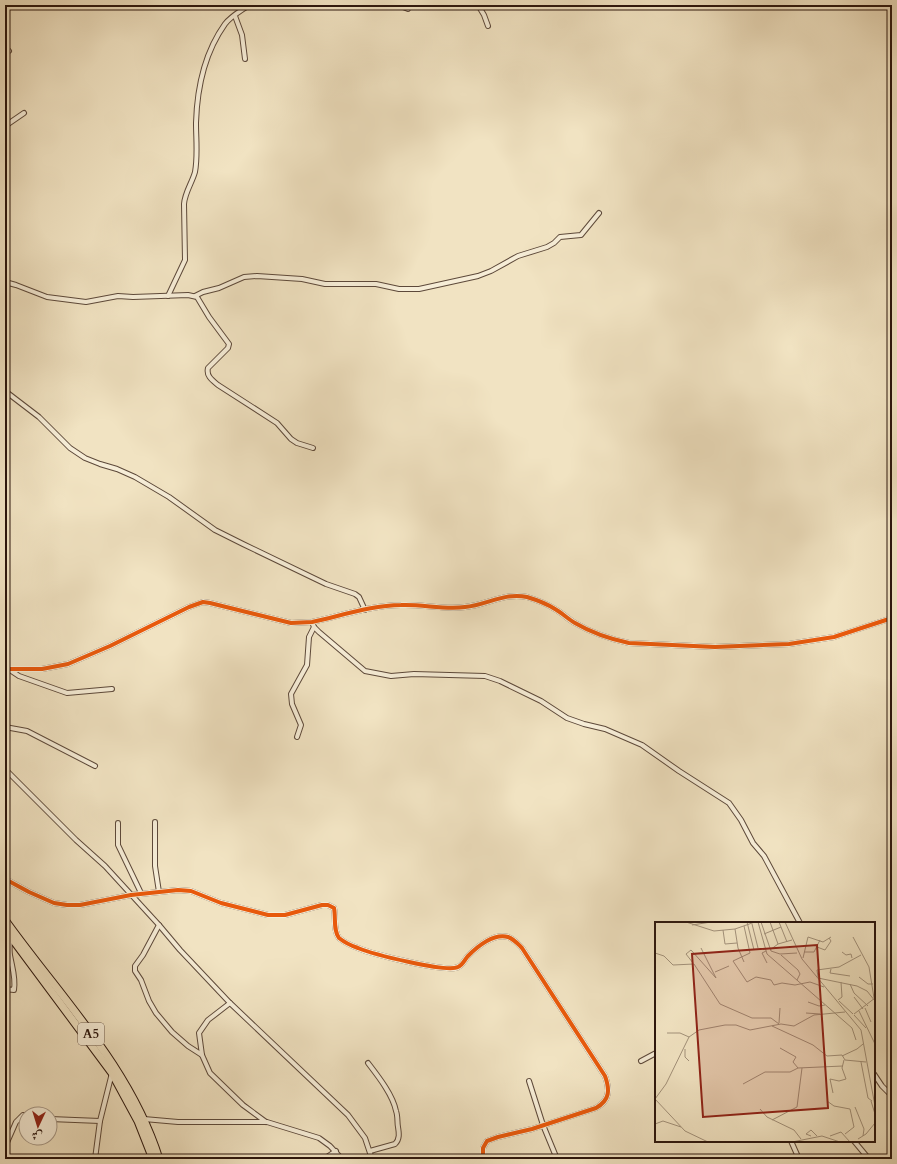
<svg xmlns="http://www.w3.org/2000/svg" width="897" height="1164" font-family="Cardo,Amiri,serif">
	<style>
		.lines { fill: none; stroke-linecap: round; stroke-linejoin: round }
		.minor-casing { stroke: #5d493a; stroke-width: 6 }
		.trunk-casing { stroke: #2c160d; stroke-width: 9 }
		.minor { stroke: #f6edd7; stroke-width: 4 }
		.trunk { stroke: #f1e3c2; stroke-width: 7 }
		.cycleway-casing { stroke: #f6edd7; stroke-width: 6 }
		.cycleway { stroke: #e8590c; stroke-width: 4 }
		.labels { text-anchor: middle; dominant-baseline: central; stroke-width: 3; stroke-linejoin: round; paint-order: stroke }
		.shield { fill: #f6edd7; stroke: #69564a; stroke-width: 1 }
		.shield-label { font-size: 13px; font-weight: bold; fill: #2c160d }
		.inset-road { fill: none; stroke: #a2917a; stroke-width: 1 }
		.view { fill: #8f2418; fill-opacity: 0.15; stroke: #8f2418; stroke-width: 2 }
		.inset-edge { fill: none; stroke: #2c160d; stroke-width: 2 }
	</style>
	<rect width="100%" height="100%" fill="#f1e3c2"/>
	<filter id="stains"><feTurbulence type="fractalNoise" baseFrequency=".005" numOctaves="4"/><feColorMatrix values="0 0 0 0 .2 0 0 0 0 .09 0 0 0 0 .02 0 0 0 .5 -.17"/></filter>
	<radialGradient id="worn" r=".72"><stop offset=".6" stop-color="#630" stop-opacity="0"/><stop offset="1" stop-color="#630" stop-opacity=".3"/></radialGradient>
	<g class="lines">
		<g class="minor-casing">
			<g id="minor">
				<polyline points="398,5 408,9"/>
				<polyline points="478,5 484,15 488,26"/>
				<polyline points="235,16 242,35 245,59"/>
				<polyline points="5,47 9,51"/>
				<polyline points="5,130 8,124 24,113"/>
				<path d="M5,282L16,285L47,297L86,302L118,296L133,297L188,295L197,297L209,317L229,344L228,348L208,368C206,376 212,380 218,385L277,423L291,439L297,443L313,448"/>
				<path d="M168,296L185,260L184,204C185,192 192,183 195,172C198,156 196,139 196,123C197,89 205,52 225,24C231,16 241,11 249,5"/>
				<polyline points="195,296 203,292 219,288 244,277 257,276 302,279 325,284 376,284 399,289 419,289 478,276 491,271 518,256 547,247 554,243 560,237 581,235 599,213"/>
				<polyline points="5,391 39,417 70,448 85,458 100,464 117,469 135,477 169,497 215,530 243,544 326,584 355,594 359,597 365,610"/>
				<polyline points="891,563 892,565"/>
				<polyline points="312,622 314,627 319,632 365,671 391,676 414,674 485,676 500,681 541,701 567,718 584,724 605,729 642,745 679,771 729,803 741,820 753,843 764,856 800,923"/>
				<path d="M5,669H42L68,664L110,646L189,607L203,602L210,603L291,623L312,622C340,616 373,605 401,605C423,604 444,610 465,607C487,605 505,592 527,597C537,600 547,604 555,609C562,613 568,619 575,623C592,633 610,639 629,643L715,647L789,644L834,637L892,618"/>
				<polyline points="10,670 19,676 67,693 112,689"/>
				<polyline points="5,727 27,731 95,766"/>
				<polyline points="297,737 301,725 292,704 291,694 307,665 309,637 314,627"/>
				<polyline points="5,769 76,840 105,866 159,925 180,950 230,1003 348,1115 365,1138 372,1159"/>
				<polyline points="155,822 155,866 159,892"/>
				<polyline points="118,823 118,845 141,893"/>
				<path d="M5,879L29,892L54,903L67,905H80L131,895L178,890L191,891L221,903L268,915H285L322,905H328L334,908C336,918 333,930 339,938C344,942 352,946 358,948C372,954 447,973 458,967C463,965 465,959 468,956C478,946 493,933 508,937C514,939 518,944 522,948L605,1076C610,1090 610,1100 596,1108L532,1129L498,1137L487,1141L483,1148V1159"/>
				<polyline points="159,925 143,955 135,966 135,971 141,980 149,1001 156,1013 172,1032 188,1046 202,1055"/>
				<path d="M5,989L14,990C16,977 12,967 10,955C9,949 10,942 10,936"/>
				<polyline points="230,1003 208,1020 199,1033 202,1055 210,1073 243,1105 266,1122"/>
				<polyline points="641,1061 656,1053"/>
				<path d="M368,1063C378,1076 393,1095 396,1111C398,1116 397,1122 398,1127C399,1133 400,1139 395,1144L370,1151"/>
				<polyline points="874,1074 882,1086 892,1096"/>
				<polyline points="529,1081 543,1125 557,1159"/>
				<polyline points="50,1119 100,1121"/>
				<polyline points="144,1119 178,1122 267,1122 319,1138 330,1146 342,1159"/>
				<polyline points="791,1141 799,1159"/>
				<polyline points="854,1141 869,1159"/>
				<polyline points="5,1147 16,1122 23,1115 26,1115"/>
				<polyline points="95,1159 100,1121 112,1073"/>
				<polyline points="324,1159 336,1151"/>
			</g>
		</g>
		<g class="trunk-casing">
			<g id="trunk">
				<path d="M5,920C60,997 130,1067 159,1159"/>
				<polyline points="5,929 112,1073 138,1121 153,1159"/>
			</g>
		</g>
		<use href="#minor" class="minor"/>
		<use href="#trunk" class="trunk"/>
		<g class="cycleway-casing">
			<g id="cycleway">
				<path d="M5,669H42L68,664L110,646L189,607L203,602L210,603L291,623L312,622C340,616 373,605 401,605C423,604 444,610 465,607C487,605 505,592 527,597C537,600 547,604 555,609C562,613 568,619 575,623C592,633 610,639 629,643L715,647L789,644L834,637L892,618"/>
				<path d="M5,879L29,892L54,903L67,905H80L131,895L178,890L191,891L221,903L268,915H285L322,905H328L334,908C336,918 333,930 339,938C344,942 352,946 358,948C372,954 447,973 458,967C463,965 465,959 468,956C478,946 493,933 508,937C514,939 518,944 522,948L605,1076C610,1090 610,1100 596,1108L532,1129L498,1137L487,1141L483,1148V1159"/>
			</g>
		</g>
		<use href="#cycleway" class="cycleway"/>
	</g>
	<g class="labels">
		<rect class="shield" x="78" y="1023" width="26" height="22" rx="3"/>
		<g class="shield-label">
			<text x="91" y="1034">A5</text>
		</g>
	</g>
	<g transform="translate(655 922)">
		<rect width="220" height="220" fill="#f1e3c2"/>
		<path class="inset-road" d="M31,0L59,9L80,7L100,0M92,0L99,28M103,0L112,32L197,106L201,118M106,0L116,29L125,32L142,31M115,0L123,22M124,0L132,20M130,0L147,37L206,108L220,184M97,2L103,26M37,3L56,0M89,4L95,31L78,39L92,60L101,55L116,58L119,63L127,61L140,63L155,60L169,65M80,7L83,26L89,40M68,8L70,22L82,21M109,12L126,5M198,15L214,45L219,76M162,25L170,28L176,19L174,16M115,28L123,22L137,18M111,29L107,31L112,41M149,30H159L165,18M187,30L191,33L196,32L197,36M0,31L9,34L18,43L39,42L65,82L97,96H116L124,102M126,33L143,48L145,52L142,58M148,36L153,15L168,20L176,15M38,41L31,32L36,28L61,56L46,26M176,47L175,51L195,54M60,50L74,44M163,55L162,48L184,45L206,33M204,55L213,62H218M163,56L202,64L212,69L220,79M195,62L199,71L213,84M199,75L208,87M183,78L187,75L186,60M184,79L198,92M153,80L164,84L170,83M210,86L216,100M204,89L220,122M151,91L165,92M199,92L220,76M199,93L211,106M124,101L125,86M117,104L158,123L172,134L187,133L190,138L211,140M12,111H25L34,115M125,126L141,135L138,140L143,146L188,144M30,127V135L34,139M187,134L202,127L208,122M206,140L213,176L217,179M88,162L110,150H135L143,146M178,171L175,157L184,159L191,157L187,146L189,138M0,177L11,162L34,115L44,108L70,103H81L95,108L126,102L139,104L159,93L190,90M0,177L30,209L53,220M172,179L179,184L195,187L199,205L190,212M216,179L220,192M200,185L209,207L208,214M105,187L112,195L139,208L146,217M117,198L142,185L147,146M0,202L8,199L26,205M156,214L151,212L156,208L162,214M175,214L186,210L195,220M203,217L211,212L220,201M137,220L167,214L185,220"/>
		<path class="view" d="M162,23L173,186L48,195L37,32Z"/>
		<rect width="220" height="220" class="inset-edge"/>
	</g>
	<rect width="897" height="1164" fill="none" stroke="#f1e3c2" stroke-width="20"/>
	<rect x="6" y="6" width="885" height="1152" fill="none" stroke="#2c160d" stroke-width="2"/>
	<rect x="10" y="10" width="877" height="1144" fill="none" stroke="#2c160d"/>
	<g transform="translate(38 1126) rotate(184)"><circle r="19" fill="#f6edd7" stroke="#a59786"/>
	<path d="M0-3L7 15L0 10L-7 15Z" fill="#8f2418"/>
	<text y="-6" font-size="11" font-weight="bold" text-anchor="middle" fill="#2c160d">ش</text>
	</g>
	<rect width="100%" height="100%" filter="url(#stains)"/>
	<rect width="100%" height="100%" fill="url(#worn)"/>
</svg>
